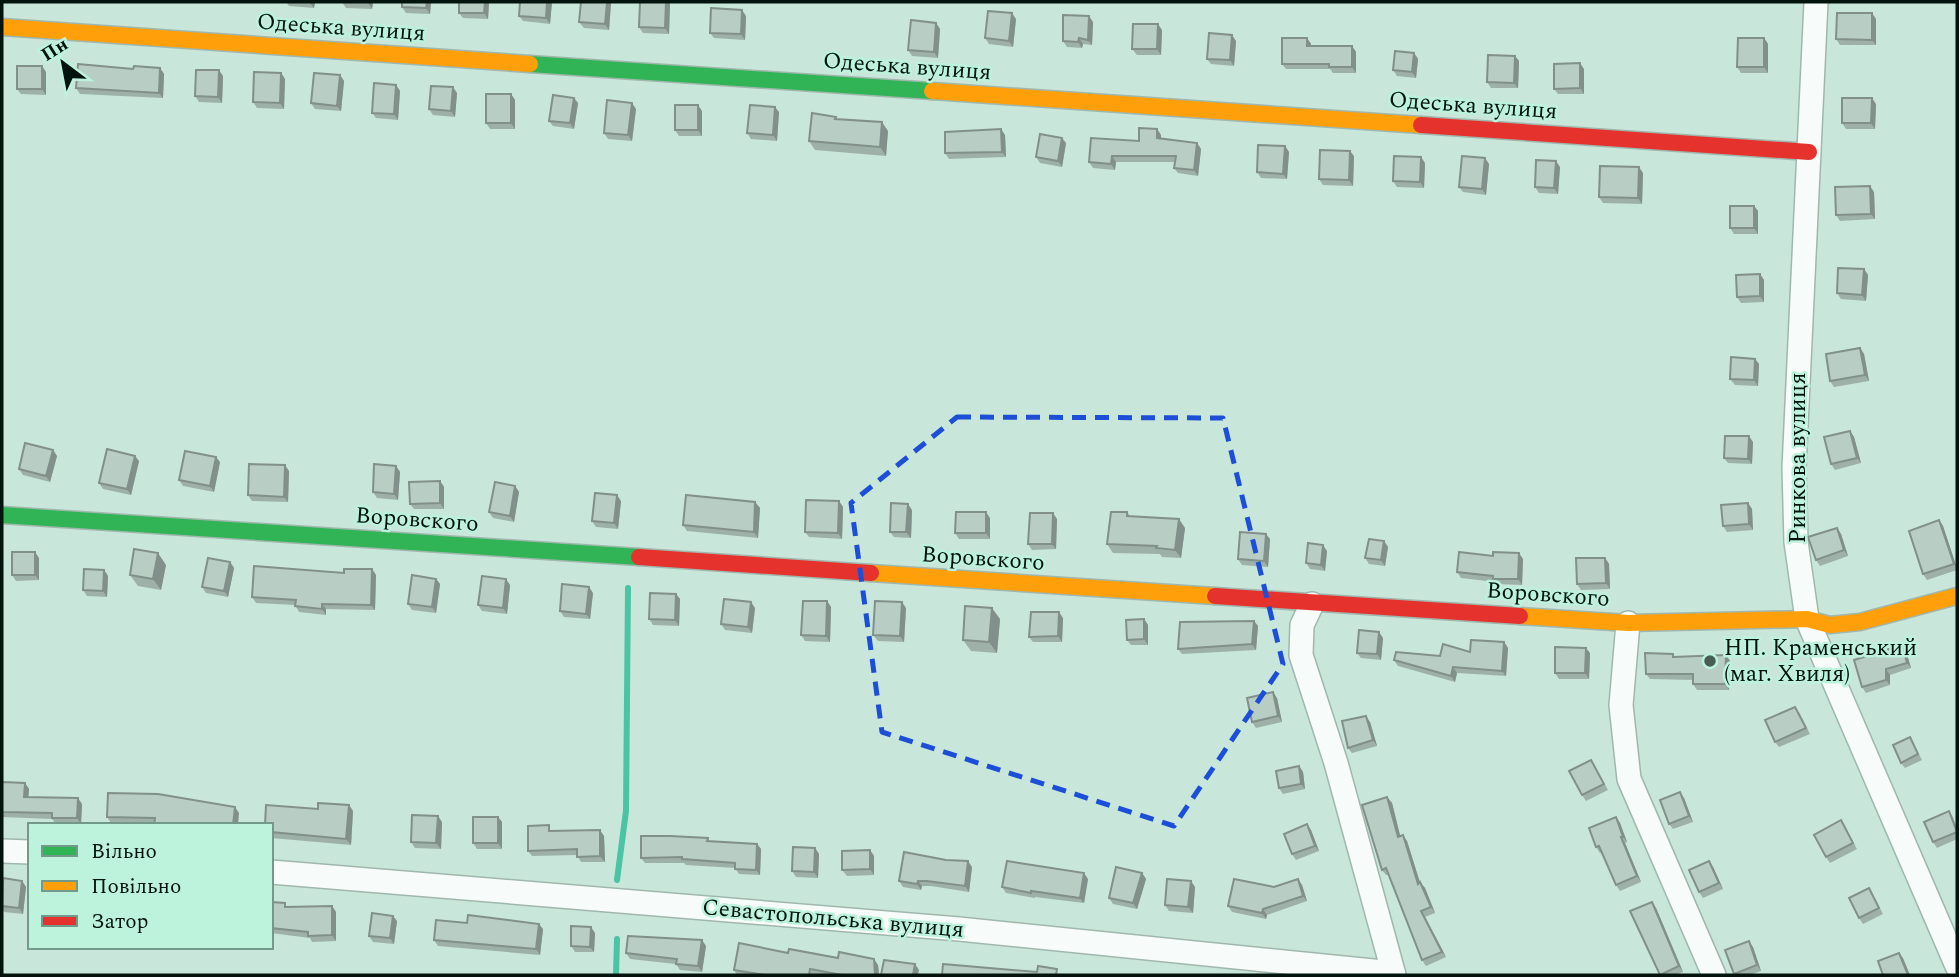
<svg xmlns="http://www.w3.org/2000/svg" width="1959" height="977" font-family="Spectral,serif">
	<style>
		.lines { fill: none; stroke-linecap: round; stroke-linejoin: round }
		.stream { stroke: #4ac4a3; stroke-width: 6 }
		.street-casing { stroke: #a0b7ae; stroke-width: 26 }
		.fast-casing { stroke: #a0b7ae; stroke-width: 19 }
		.slow-casing { stroke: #a0b7ae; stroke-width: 19 }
		.jam-casing { stroke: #a0b7ae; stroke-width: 19 }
		.street { stroke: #f7fbf9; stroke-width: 23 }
		.fast { stroke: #30b455; stroke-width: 16 }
		.slow { stroke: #ff9f0a; stroke-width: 16 }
		.jam { stroke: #e5322d; stroke-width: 16 }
		.wall { fill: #9eb1a9 }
		.shaded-wall { fill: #81908a }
		.building { fill: #b8cec5; stroke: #81908a; stroke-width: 2 }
		.marked { fill: none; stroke: #1d4ed8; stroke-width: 5; stroke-dasharray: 14 9; stroke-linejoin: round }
		.poi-dot { fill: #485e55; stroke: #bdf2dd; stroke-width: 2.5 }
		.labels { text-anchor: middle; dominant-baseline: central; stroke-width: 5; stroke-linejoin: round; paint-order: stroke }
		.street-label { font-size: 23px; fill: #02140d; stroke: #bdf2dd }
		.poi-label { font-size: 23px; fill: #02140d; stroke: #bdf2dd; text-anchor: start }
	</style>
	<rect width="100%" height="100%" fill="#c9e6da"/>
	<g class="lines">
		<g class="stream">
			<polyline points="617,880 626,811 628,588"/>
			<polyline points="616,975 617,939"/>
		</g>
		<g class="street-casing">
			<g id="street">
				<polyline points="1816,2 1794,468 1796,542 1807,619 1957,966"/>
				<polyline points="1312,604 1302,625 1301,655 1336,763 1394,975"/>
				<polyline points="1628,623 1621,705 1629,779 1714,975"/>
				<polyline points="2,851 30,852"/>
				<polyline points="271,872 959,929 1393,973"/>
			</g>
		</g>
		<g class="fast-casing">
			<g id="fast">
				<polyline points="530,64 932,91"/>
				<polyline points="2,515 639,557"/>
			</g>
		</g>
		<g class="slow-casing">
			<g id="slow">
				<polyline points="2,27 530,64"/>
				<polyline points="932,91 1421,125"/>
				<polyline points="871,573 1215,596"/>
				<polyline points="1520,616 1628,623 1807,619 1830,625 1860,622 1957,596"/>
			</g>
		</g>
		<g class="jam-casing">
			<g id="jam">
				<polyline points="1421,125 1809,152"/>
				<polyline points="639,557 871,573"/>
				<polyline points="1215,596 1520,616"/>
			</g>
		</g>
		<use href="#street" class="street"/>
		<use href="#fast" class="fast"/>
		<use href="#slow" class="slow"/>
		<use href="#jam" class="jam"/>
	</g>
	<g class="wall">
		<polygon points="286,2 315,2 314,8 289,6"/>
		<polygon points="342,2 373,2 372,9 346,8"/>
		<polygon points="431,2 430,14 406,13 402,7"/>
		<polygon points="459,2 489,2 488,19 463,18 459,13"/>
		<polygon points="552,2 550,24 523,21 519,16"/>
		<polygon points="640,2 670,2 669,34 643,33 639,27"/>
		<polygon points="611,3 609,30 584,28 579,22"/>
		<polygon points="746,16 745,40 714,38 710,33"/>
		<polygon points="1016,19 1013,47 989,44 985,38"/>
		<polygon points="1876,19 1876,45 1840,45 1836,39"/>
		<polygon points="1093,22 1092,45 1083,44 1082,48 1067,47 1063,41"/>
		<polygon points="936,23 940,29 938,58 912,56 908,50"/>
		<polygon points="1162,30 1161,55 1137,55 1132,49"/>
		<polygon points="1307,38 1311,44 1311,46 1352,46 1356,52 1356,73 1333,73 1330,69 1286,69 1282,64"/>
		<polygon points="1764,38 1768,44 1768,73 1741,73 1737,67"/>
		<polygon points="1236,41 1234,66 1211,64 1207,59"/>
		<polygon points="1414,53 1418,59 1416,78 1397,76 1393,70"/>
		<polygon points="1515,56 1519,61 1518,88 1491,88 1487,82"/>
		<polygon points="160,68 164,74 163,98 80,94 76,88 133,69"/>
		<polygon points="1584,69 1584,94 1558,94 1554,89"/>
		<polygon points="46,72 46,95 21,94 17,89"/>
		<polygon points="281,73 285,79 284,109 257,108 253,102"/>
		<polygon points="340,75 344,81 341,111 315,109 311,103"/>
		<polygon points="223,76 222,103 199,102 195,96"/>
		<polygon points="396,85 400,91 398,120 376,118 372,113"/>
		<polygon points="457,93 455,117 433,115 429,109"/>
		<polygon points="511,94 515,100 515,129 490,129 486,123"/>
		<polygon points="578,103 574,129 553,126 549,121"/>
		<polygon points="1876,104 1875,129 1846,129 1842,123"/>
		<polygon points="636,109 632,141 608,139 604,133"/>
		<polygon points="702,111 702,136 679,136 675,130"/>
		<polygon points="779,112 777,141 751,139 747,133"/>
		<polygon points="838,120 888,131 886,156 815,150 809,141"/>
		<polygon points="1157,129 1161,135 1161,139 1197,143 1201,149 1198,176 1178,173 1174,168 1175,162 1116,162 1115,170 1093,168 1089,162 1139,141"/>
		<polygon points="1005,135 1006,157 949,159 945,153"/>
		<polygon points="1066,143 1062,167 1040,163 1036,157"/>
		<polygon points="1285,146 1289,152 1287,179 1261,178 1257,172"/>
		<polygon points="1354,156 1353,186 1323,185 1319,179"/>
		<polygon points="1425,163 1424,188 1397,187 1393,181"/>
		<polygon points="1489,164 1486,195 1463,192 1459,187"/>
		<polygon points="1560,167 1558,194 1539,193 1535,187"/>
		<polygon points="1643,173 1642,204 1603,203 1599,197"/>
		<polygon points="1874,192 1875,219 1840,221 1836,215"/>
		<polygon points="1754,206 1758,211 1758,234 1734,234 1730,228"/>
		<polygon points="1864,269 1868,275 1866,301 1841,299 1837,293"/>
		<polygon points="1760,274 1764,280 1764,302 1741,303 1737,297"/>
		<polygon points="1860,348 1864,354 1869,381 1834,387 1830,381"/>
		<polygon points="1755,359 1759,364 1758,386 1735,385 1730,379"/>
		<polygon points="1850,431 1854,437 1861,463 1835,470 1831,464"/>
		<polygon points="1753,442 1752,464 1728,463 1724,458"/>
		<polygon points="53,450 57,456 50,482 23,475 19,469"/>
		<polygon points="139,461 131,495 103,489 99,483"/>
		<polygon points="220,462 214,492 183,486 179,480"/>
		<polygon points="396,466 400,472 398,500 377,498 373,492"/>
		<polygon points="289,471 288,502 252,501 248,495"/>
		<polygon points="440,481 444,487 444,509 414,509 410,504"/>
		<polygon points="515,486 519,492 514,522 493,518 489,512"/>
		<polygon points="621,501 618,529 596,527 592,521"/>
		<polygon points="839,501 843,507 842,539 809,537 805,532"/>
		<polygon points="755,502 760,508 758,538 687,531 683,525"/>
		<polygon points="1748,503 1752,509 1753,530 1727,532 1723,526"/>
		<polygon points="912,510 911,538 894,537 890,532"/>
		<polygon points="1127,512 1131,517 1185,528 1181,558 1162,557 1160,554 1113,553 1107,544"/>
		<polygon points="990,518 990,539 959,539 955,533"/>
		<polygon points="1057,519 1056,549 1032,550 1028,544"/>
		<polygon points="1939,520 1943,526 1957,570 1927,580 1923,574"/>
		<polygon points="1837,528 1841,534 1848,556 1820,566 1816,560"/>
		<polygon points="1270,539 1268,567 1242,565 1238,559"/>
		<polygon points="1384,541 1388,547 1385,566 1369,564 1365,558"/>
		<polygon points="1327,551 1325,571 1310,569 1306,563"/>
		<polygon points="39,558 39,580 16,581 12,575"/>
		<polygon points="1605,558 1609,564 1610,589 1581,590 1577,584"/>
		<polygon points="1523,559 1522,585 1497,584 1495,582 1461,578 1457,572"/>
		<polygon points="230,562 234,568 228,597 206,593 202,587"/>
		<polygon points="166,565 161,590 138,586 130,575"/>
		<polygon points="372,569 376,575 375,610 326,609 326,615 299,612 295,605 256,603 252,597 344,573"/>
		<polygon points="104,570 108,576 107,597 87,596 83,590"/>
		<polygon points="436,579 440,584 436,613 412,610 408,604"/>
		<polygon points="510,585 507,614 482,611 478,605"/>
		<polygon points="593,593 590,619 564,617 560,611"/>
		<polygon points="676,594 680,599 679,626 653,625 649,619"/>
		<polygon points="827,601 831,607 830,642 805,641 801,635"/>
		<polygon points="755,608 752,633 725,630 721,624"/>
		<polygon points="906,608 904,642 878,641 873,635"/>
		<polygon points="1063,618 1062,642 1033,642 1029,637"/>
		<polygon points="1000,619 997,653 971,651 963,640"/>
		<polygon points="1144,619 1148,625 1148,645 1131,645 1127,640"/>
		<polygon points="1254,621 1258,626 1256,650 1182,654 1178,649"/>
		<polygon points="1383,638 1381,660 1361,658 1357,653"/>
		<polygon points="1504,642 1508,648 1506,676 1457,673 1455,682 1398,666 1394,660 1440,656 1470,652"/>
		<polygon points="1906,651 1911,668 1890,675 1890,685 1866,693 1862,687"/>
		<polygon points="1590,653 1589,679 1559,679 1555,673"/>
		<polygon points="1726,655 1730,661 1729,690 1697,690 1693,684 1693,680 1650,679 1646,674 1675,657"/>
		<polygon points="1277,698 1282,722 1256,728 1252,722"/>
		<polygon points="1799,712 1810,734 1779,747 1775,742"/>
		<polygon points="1370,722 1377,746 1352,753 1348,748"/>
		<polygon points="1910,737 1922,760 1905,768 1901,763"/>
		<polygon points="1591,760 1608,790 1586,801 1582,795"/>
		<polygon points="1299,766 1303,772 1305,789 1283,794 1279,788"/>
		<polygon points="2,782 25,783 29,789 28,797 82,804 81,824 56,824 52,819 2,817"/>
		<polygon points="1387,797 1392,803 1400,836 1407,841 1420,883 1425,888 1435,913 1425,917 1446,957 1426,966 1422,960 1388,875 1386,875 1382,870"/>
		<polygon points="1684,798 1693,822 1673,829 1669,824"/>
		<polygon points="349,805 353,811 351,845 271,838 271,825 318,809"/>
		<polygon points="1949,811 1953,817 1957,828 1957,839 1937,848 1933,842"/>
		<polygon points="239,813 154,824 111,823 107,817"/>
		<polygon points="498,817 502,822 502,849 477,849 473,843"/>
		<polygon points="1616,817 1620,823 1627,842 1625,843 1641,882 1620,891 1616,885 1602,852 1600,853 1596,847"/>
		<polygon points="1841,820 1857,849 1830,863 1826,857"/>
		<polygon points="442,822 441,849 415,848 411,842"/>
		<polygon points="1311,830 1319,851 1296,860 1292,854"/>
		<polygon points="553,831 604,836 605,862 581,862 577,855 532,856 528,851"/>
		<polygon points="708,838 710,841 757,844 761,849 760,875 739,874 735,868 686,865 684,863 645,863 641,858"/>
		<polygon points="815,848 819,854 818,878 796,877 792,871"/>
		<polygon points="870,850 874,856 874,875 847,876 842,870"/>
		<polygon points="1709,861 1713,867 1723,889 1703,898 1699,892"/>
		<polygon points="972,867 969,892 931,886 922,886 921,890 903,887 899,881"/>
		<polygon points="1142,873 1146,879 1137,909 1113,904 1109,898"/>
		<polygon points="1088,879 1084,903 1035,897 1035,898 1006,893 1002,887"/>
		<polygon points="1298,879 1302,885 1307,901 1267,915 1266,919 1232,912 1228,906 1274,887"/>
		<polygon points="22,881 26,887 23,914 4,912 2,908 2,893"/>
		<polygon points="1195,887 1193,913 1169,911 1165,905"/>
		<polygon points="1869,888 1883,914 1863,924 1859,918"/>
		<polygon points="271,902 285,903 287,907 332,906 336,912 336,941 312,942 310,938 271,933"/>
		<polygon points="1656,908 1683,972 1676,975 1660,975"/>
		<polygon points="397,921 394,944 373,942 369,936"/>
		<polygon points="543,929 540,955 438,946 434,940"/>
		<polygon points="595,933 594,952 575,952 571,946"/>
		<polygon points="706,946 702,972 680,970 676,964 630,959 626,953"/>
		<polygon points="1753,947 1761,971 1749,975 1735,975 1734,974"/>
		<polygon points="788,953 838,958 878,965 879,975 737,975 734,970"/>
	</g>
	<g class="shaded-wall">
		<polygon points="310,2 315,2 314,8 310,3"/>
		<polygon points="368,2 373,2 372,9 368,3"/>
		<polygon points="427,2 431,2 430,14 426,8"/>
		<polygon points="485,2 489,2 488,19 484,13"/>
		<polygon points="547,2 552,2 550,24 546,18"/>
		<polygon points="607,2 610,2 611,3 609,30 605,24"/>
		<polygon points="666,2 670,2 669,34 665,28"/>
		<polygon points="742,10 746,16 745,40 741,34"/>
		<polygon points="1012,13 1016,19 1013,47 1009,41"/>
		<polygon points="1872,13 1876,19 1876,45 1872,40"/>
		<polygon points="1089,16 1093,22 1092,45 1088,40"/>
		<polygon points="936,23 940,29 938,58 934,52"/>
		<polygon points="1158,24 1162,30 1161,55 1157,49"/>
		<polygon points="1232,35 1236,41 1234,66 1230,60"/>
		<polygon points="1079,38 1083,44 1082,48 1078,42"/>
		<polygon points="1307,38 1311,44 1311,52 1307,46"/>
		<polygon points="1764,38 1768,44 1768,73 1764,67"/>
		<polygon points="1352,46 1356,52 1356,73 1352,67"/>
		<polygon points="1414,53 1418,59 1416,78 1412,72"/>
		<polygon points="1515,56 1519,61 1518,88 1514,83"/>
		<polygon points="1580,63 1584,69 1584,94 1580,88"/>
		<polygon points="42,66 46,72 46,95 42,89"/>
		<polygon points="160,68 164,74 163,98 159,93"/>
		<polygon points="219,70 223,76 222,103 218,97"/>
		<polygon points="281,73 285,79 284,109 280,103"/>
		<polygon points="340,75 344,81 341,111 337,106"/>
		<polygon points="396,85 400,91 398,120 394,114"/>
		<polygon points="453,87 457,93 455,117 451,111"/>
		<polygon points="511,94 515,100 515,129 511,123"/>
		<polygon points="574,98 578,103 574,129 570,123"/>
		<polygon points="1872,98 1876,104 1875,129 1871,123"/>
		<polygon points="632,103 636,109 632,141 628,135"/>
		<polygon points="698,105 702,111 702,136 698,130"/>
		<polygon points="775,107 779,112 777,141 773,135"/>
		<polygon points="882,122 888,131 886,156 880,147"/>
		<polygon points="1001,129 1005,135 1006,157 1002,152"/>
		<polygon points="1157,129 1161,135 1161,144 1157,138"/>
		<polygon points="1062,138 1066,143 1062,167 1058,161"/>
		<polygon points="1197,143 1201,149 1198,176 1194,170"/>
		<polygon points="1285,146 1289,152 1287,179 1283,174"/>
		<polygon points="1350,151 1354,156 1353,186 1349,180"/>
		<polygon points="1112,156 1116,162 1115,170 1111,164"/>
		<polygon points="1421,157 1425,163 1424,188 1420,182"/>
		<polygon points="1485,158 1489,164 1486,195 1482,189"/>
		<polygon points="1556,161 1560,167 1558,194 1554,188"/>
		<polygon points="1639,167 1643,173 1642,204 1638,198"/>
		<polygon points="1870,186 1874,192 1875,219 1871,214"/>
		<polygon points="1754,206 1758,211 1758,234 1754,228"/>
		<polygon points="1864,269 1868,275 1866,301 1862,295"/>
		<polygon points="1760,274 1764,280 1764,302 1760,296"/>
		<polygon points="1860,348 1864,354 1869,381 1865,375"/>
		<polygon points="1755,359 1759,364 1758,386 1754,380"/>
		<polygon points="1850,431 1854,437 1861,463 1857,458"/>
		<polygon points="1749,436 1753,442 1752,464 1748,459"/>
		<polygon points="53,450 57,456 50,482 46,476"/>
		<polygon points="135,456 139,461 131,495 127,489"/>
		<polygon points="216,457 220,462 214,492 210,486"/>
		<polygon points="285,465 289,471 288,502 284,497"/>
		<polygon points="396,466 400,472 398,500 394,494"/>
		<polygon points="440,481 444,487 444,509 440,503"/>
		<polygon points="515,486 519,492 514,522 510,516"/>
		<polygon points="617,495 621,501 618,529 614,523"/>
		<polygon points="839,501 843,507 842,539 838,533"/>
		<polygon points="755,502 760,508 758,538 754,532"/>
		<polygon points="1748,503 1752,509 1753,530 1749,524"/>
		<polygon points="908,504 912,510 911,538 906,532"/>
		<polygon points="986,512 990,518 990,539 986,533"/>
		<polygon points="1053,513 1057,519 1056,549 1052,544"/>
		<polygon points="1179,519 1185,528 1181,558 1175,550"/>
		<polygon points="1939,520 1943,526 1957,568 1954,564"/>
		<polygon points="1837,528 1841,534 1848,556 1844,550"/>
		<polygon points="1266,534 1270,539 1268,567 1264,561"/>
		<polygon points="1384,541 1388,547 1385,566 1381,560"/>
		<polygon points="1323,545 1327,551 1325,571 1321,565"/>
		<polygon points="35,552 39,558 39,580 35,575"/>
		<polygon points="158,553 166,565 161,590 153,579"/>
		<polygon points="1519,553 1523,559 1522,585 1518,579"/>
		<polygon points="1605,558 1609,564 1610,589 1606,583"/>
		<polygon points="230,562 234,568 228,597 224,591"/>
		<polygon points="372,569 376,575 375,610 371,605"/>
		<polygon points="104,570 108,576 107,597 103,591"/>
		<polygon points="436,579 440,584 436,613 432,607"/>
		<polygon points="506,579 510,585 507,614 503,608"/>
		<polygon points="589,587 593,593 590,619 586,614"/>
		<polygon points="676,594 680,599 679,626 675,620"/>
		<polygon points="827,601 831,607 830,642 826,636"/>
		<polygon points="751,602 755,608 752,633 748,627"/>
		<polygon points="902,602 906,608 904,642 900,636"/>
		<polygon points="322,604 326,609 326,615 322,609"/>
		<polygon points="992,608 1000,619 997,653 989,642"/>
		<polygon points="1059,612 1063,618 1062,642 1058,636"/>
		<polygon points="1144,619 1148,625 1148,645 1144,639"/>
		<polygon points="1254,621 1258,626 1256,650 1252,644"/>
		<polygon points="1379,632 1383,638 1381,660 1377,654"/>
		<polygon points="1504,642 1508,648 1506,676 1502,671"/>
		<polygon points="1902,645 1906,651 1911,668 1907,663"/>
		<polygon points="1586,648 1590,653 1589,679 1585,673"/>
		<polygon points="1726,655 1730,661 1729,690 1725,684"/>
		<polygon points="1453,667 1457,673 1455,682 1451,676"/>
		<polygon points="1886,669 1890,675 1890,685 1886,680"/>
		<polygon points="1273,692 1277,698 1282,722 1278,716"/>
		<polygon points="1366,716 1370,722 1377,746 1373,740"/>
		<polygon points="1299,766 1303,772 1305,789 1301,784"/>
		<polygon points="25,783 29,789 28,803 24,797"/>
		<polygon points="1680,792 1684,798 1693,822 1689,816"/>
		<polygon points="1387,797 1392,803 1402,843 1398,837"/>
		<polygon points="78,798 82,804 81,824 77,818"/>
		<polygon points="349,805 353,811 351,845 346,839"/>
		<polygon points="235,807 239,813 238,825 233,825"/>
		<polygon points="438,816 442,822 441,849 436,843"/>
		<polygon points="498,817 502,822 502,849 498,843"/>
		<polygon points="1616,817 1620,823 1627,842 1623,837"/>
		<polygon points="1307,824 1311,830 1319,851 1315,846"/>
		<polygon points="600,830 604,836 605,862 600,856"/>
		<polygon points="1403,835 1407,841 1422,889 1418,884"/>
		<polygon points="1621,837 1625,843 1641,882 1637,876"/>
		<polygon points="757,844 761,849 760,875 756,870"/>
		<polygon points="815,848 819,854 818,878 814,872"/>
		<polygon points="870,850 874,856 874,875 870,869"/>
		<polygon points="968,861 972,867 969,892 965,886"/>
		<polygon points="1709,861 1713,867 1723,889 1719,883"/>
		<polygon points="1084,873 1088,879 1084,903 1080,898"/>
		<polygon points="1142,873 1146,879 1137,909 1133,903"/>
		<polygon points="1298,879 1302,885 1307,901 1303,896"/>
		<polygon points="22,881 26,887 23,914 19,908"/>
		<polygon points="918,881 922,886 921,890 917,884"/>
		<polygon points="1191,881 1195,887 1193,913 1188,907"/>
		<polygon points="1420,882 1425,888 1435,913 1431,907"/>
		<polygon points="1652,902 1656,908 1683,972 1679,966"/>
		<polygon points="332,906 336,912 336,941 332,935"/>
		<polygon points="1263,909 1267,915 1266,919 1262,913"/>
		<polygon points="1421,911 1425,917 1446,957 1442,952"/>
		<polygon points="393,916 397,921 394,944 390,938"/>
		<polygon points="539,924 543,929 540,955 536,949"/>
		<polygon points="591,927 595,933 594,952 590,947"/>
		<polygon points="702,940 706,946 702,972 698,966"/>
		<polygon points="1749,941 1753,947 1761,971 1757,965"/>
		<polygon points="1899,953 1903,958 1910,975 1908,975"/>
		<polygon points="874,959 878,965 879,975 875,975"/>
		<polygon points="915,964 919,970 918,975 913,975"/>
	</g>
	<g class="building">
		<polygon points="402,2 427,2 426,8 402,7"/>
		<polygon points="459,2 485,2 484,13 459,13"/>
		<polygon points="520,2 547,2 546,18 519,16"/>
		<polygon points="581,2 607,2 605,24 579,22"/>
		<polygon points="640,2 666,2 665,28 639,27"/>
		<polygon points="711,8 742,10 741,34 710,33"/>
		<polygon points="988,11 1012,13 1009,41 985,38"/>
		<polygon points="1837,13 1872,13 1872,40 1836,39"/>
		<polygon points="1063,15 1089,16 1088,40 1079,38 1078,42 1063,41"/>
		<polygon points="911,20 936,23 934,52 908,50"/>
		<polygon points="1133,24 1158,24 1157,49 1132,49"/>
		<polygon points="1209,33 1232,35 1230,60 1207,59"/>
		<polygon points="1282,38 1307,38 1307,46 1352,46 1352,67 1329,67 1329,64 1282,64"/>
		<polygon points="1738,38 1764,38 1764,67 1737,67"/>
		<polygon points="1395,51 1414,53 1412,72 1393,70"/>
		<polygon points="1488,55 1515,56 1514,83 1487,82"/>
		<polygon points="1580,63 1580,88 1554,89 1554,64"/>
		<polygon points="78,64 133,69 134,66 160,68 159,93 76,88"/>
		<rect x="17" y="66" width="25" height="23"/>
		<polygon points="196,70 219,70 218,97 195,96"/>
		<polygon points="254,72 281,73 280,103 253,102"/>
		<polygon points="314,73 340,75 337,106 311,103"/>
		<polygon points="374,83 396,85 394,114 372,113"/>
		<polygon points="431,86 453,87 451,111 429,109"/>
		<rect x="486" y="94" width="25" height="29"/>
		<polygon points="553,95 574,98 570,123 549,121"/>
		<polygon points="1842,98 1872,98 1871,123 1842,123"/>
		<polygon points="607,100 632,103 628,135 604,133"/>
		<rect x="675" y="105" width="23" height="25"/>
		<polygon points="750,105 775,107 773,135 747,133"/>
		<polygon points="812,113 836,117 835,119 882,122 880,147 809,141"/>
		<polygon points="1139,128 1157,129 1157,138 1197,143 1194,170 1174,168 1176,156 1112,156 1111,164 1089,162 1091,138 1139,141"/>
		<polygon points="1001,129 1002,152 945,153 945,132"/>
		<polygon points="1040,134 1062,138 1058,161 1036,157"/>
		<polygon points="1258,145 1285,146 1283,174 1257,172"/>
		<polygon points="1320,150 1350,151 1349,180 1319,179"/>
		<polygon points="1394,156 1421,157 1420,182 1393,181"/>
		<polygon points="1462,156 1485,158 1482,189 1459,187"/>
		<polygon points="1536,160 1556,161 1554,188 1535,187"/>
		<polygon points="1600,166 1639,167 1638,198 1599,197"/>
		<polygon points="1870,186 1871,214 1836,215 1835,187"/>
		<rect x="1730" y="206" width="24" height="22"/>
		<polygon points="1838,268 1864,269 1862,295 1837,293"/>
		<polygon points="1760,274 1760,296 1737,297 1736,275"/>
		<polygon points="1860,348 1865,375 1830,381 1826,354"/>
		<polygon points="1731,357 1755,359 1754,380 1730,379"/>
		<polygon points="1850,431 1857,458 1831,464 1824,437"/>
		<polygon points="1725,436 1749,436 1748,459 1724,458"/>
		<polygon points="25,443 53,450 46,476 19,469"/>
		<polygon points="107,449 135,456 127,489 99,483"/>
		<polygon points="185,451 216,457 210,486 179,480"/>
		<polygon points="249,464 285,465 284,497 248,495"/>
		<polygon points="374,464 396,466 394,494 373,492"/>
		<polygon points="440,481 440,503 410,504 409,482"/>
		<polygon points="495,482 515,486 510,516 489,512"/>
		<polygon points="595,493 617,495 614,523 592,521"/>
		<polygon points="686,495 755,502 754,532 683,525"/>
		<polygon points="806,500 839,501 838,533 805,532"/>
		<polygon points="891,503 908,504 906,532 890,532"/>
		<polygon points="1748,503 1749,524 1723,526 1721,505"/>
		<polygon points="956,512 986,512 986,533 955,533"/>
		<polygon points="1111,512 1127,512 1127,516 1179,519 1175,550 1156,548 1157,546 1107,544"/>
		<polygon points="1030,513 1053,513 1052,544 1028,544"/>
		<polygon points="1939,520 1954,564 1923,574 1909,531"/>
		<polygon points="1837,528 1844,550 1816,560 1808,537"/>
		<polygon points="1240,532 1266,534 1264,561 1238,559"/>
		<polygon points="1369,539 1384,541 1381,560 1365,558"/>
		<polygon points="1308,543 1323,545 1321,565 1306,563"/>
		<polygon points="134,549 158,553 153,579 130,575"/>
		<rect x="12" y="552" width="23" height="23"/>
		<polygon points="1459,552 1493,556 1493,552 1519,553 1518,579 1493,579 1493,576 1457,572"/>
		<polygon points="208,558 230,562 224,591 202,587"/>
		<polygon points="1576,558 1605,558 1606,583 1577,584"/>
		<polygon points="254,566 344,573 344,569 372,569 371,605 322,604 322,609 295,606 296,600 252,597"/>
		<polygon points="84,569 104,570 103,591 83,590"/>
		<polygon points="412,575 436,579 432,607 408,604"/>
		<polygon points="482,576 506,579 503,608 478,605"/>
		<polygon points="562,584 589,587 586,614 560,611"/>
		<polygon points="650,593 676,594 675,620 649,619"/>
		<polygon points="724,599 751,602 748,627 721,624"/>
		<polygon points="803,601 827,601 826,636 801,635"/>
		<polygon points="875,601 902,602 900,636 873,635"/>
		<polygon points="965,606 992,608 989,642 963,640"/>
		<polygon points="1031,612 1059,612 1058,636 1029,637"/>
		<polygon points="1144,619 1144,639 1127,640 1126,620"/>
		<polygon points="1254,621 1252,644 1178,649 1180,622"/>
		<polygon points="1359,630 1379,632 1377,654 1357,653"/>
		<polygon points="1471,640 1504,642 1502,671 1453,667 1451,676 1394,660 1396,652 1440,656 1443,644 1470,652"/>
		<polygon points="1902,645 1907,663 1886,669 1886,680 1862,687 1854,660"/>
		<polygon points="1555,647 1586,648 1585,673 1555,673"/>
		<polygon points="1645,653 1673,654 1673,657 1726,655 1725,684 1693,684 1693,674 1646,674"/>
		<polygon points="1273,692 1278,716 1252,722 1247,698"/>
		<polygon points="1795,707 1806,728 1775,742 1765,720"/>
		<polygon points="1366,716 1373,740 1348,748 1342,721"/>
		<polygon points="1910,737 1918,754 1901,763 1893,745"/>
		<polygon points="1591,760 1604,784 1582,795 1569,771"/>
		<polygon points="1299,766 1301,784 1279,788 1276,771"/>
		<polygon points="2,782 25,783 24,797 78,798 77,818 52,818 52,813 2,812"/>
		<polygon points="1680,792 1689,816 1669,824 1660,800"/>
		<polygon points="108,793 158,794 235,807 233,825 154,825 155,818 107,817"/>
		<polygon points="1387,797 1398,837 1403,835 1418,884 1420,882 1431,907 1421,911 1442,952 1422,960 1386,868 1382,870 1362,805"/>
		<polygon points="318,803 349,805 346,839 271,832 271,825 265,825 266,805 318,809"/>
		<polygon points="1949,811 1957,832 1933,842 1924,822"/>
		<polygon points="412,815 438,816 436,843 411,842"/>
		<rect x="473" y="817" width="25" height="26"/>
		<polygon points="1616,817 1623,837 1621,837 1637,876 1616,885 1599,846 1596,847 1589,828"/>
		<polygon points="1841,820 1853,843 1826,857 1814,835"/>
		<polygon points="1307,824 1315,846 1292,854 1284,834"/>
		<polygon points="549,825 549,831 600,830 600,856 577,857 577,849 528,851 528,826"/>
		<polygon points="641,836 670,836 708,838 707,841 757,844 756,870 735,869 735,863 682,859 682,857 641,858"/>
		<polygon points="793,847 815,848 814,872 792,871"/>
		<polygon points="870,850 870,869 842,870 842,851"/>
		<polygon points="904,852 946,860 968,861 965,886 927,881 918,881 917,884 899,881"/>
		<polygon points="1007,861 1084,873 1080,898 1031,891 1031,893 1002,887"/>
		<polygon points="1709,861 1719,883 1699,892 1689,870"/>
		<polygon points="1116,867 1142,873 1133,903 1109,898"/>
		<polygon points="3,878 22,881 19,908 2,906"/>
		<polygon points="1167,879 1191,881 1188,907 1165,905"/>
		<polygon points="1234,879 1274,887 1298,879 1303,896 1263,909 1262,913 1228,906"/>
		<polygon points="1869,888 1879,908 1859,918 1849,898"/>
		<polygon points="271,902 285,903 285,907 332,906 332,935 308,936 308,932 271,928"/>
		<polygon points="1652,902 1679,966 1660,975 1630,911"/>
		<polygon points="372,913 393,916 390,938 369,936"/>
		<polygon points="468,915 539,924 536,949 434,940 436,920 467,923"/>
		<polygon points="571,926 591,927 590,947 571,946"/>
		<polygon points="628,936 702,940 698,966 676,964 677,959 626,953"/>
		<polygon points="1749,941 1757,965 1734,974 1725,950"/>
		<polygon points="739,943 788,953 789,949 838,958 839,952 874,959 875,975 842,975 810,969 809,975 765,975 734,970"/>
		<polygon points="1899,953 1908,975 1883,975 1878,961"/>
		<polygon points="884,960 915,964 913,975 881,975"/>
		<polygon points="943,964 1037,972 1038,966 1057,969 1056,975 942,975"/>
	</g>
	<path class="marked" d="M957,417L1223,418L1283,664L1174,826L882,732L851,503Z"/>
	<circle class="poi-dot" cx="1710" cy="661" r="7"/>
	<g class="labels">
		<g class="street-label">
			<text transform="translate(341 28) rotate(4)">Одеська вулиця</text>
			<text transform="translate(907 67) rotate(4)">Одеська вулиця</text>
			<text transform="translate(1473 106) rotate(4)">Одеська вулиця</text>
			<text transform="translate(1798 458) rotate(-90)">Ринкова вулиця</text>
			<text transform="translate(417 520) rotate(4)">Воровского</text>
			<text transform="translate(983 559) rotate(4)">Воровского</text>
			<text transform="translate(1548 595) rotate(4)">Воровского</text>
			<text transform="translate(833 919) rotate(5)">Севастопольська вулиця</text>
		</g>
		<g class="poi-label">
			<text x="1724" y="648">НП. Краменський<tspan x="1724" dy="26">(маг. Хвиля)</tspan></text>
		</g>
	</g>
	<rect width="1959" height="977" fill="none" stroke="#02140d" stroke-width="7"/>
	<rect x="28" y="823" width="245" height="126" fill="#bdf2dd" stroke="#72998a" stroke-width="2"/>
	<rect x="42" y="846" width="35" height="10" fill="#30b455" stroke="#72998a" stroke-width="2"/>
	<text x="91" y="858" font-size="21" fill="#02140d">Вільно</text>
	<rect x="42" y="881" width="35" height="10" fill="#ff9f0a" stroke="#72998a" stroke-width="2"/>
	<text x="91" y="893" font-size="21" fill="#02140d">Повільно</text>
	<rect x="42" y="916" width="35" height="10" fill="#e5322d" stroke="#72998a" stroke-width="2"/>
	<text x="91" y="928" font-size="21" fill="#02140d">Затор</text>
	<g transform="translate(63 63) rotate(328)" stroke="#bdf2dd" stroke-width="5" paint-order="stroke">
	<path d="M0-5L12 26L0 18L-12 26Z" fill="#02140d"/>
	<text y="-10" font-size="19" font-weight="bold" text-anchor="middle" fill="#02140d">Пн</text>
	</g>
</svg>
